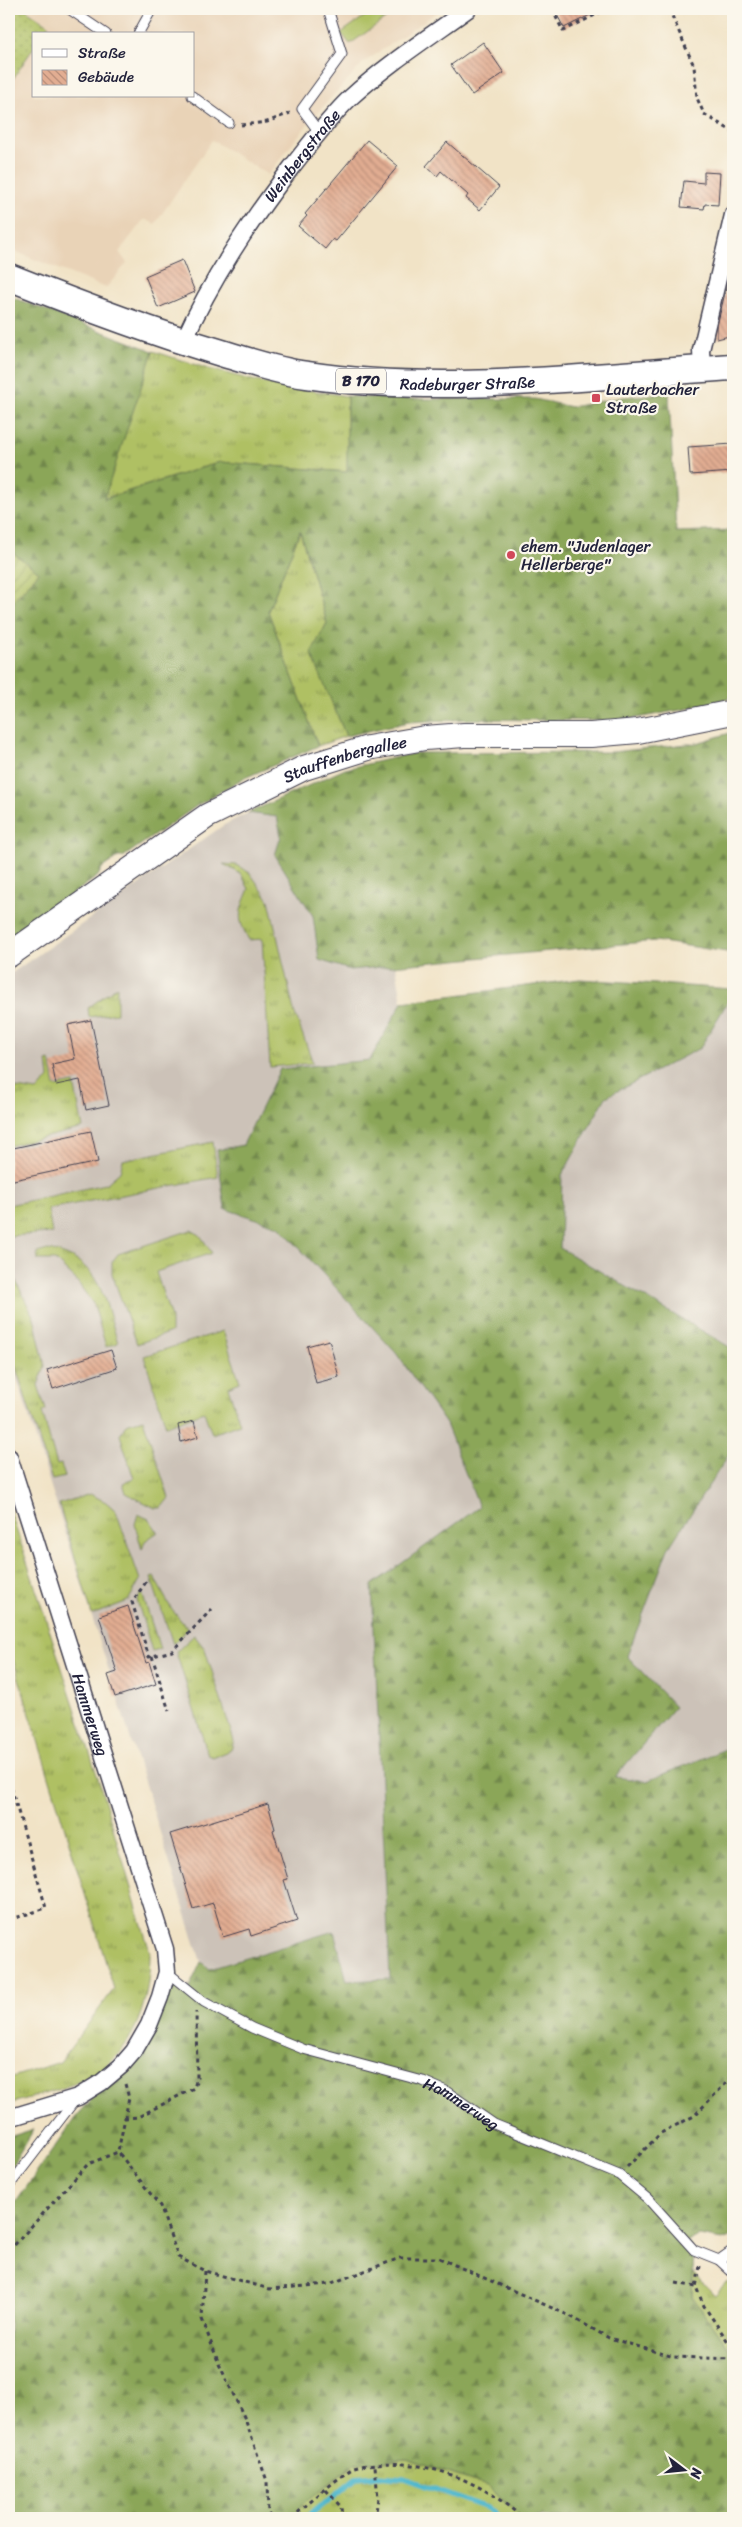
<svg xmlns="http://www.w3.org/2000/svg" width="742" height="2527" font-family="Sriracha,sans-serif">
	<style>
		.built { fill: #e9d3b7; fill-rule: evenodd }
		.industrial { fill: #ccc2b8 }
		.grass { fill: url(#grass-tufts); stroke: #68714f }
		.forest { fill: url(#forest-firs); stroke: #56644a }
		.park { fill: url(#park-dots); stroke: #68714f }
		.garden { fill: url(#garden-furrows); stroke: #68714f }
		.pitch { fill: #afc063; stroke: #68714f }
		.lines { fill: none; stroke-linecap: round; stroke-linejoin: round }
		.stream { stroke: #4fb7cd; stroke-width: 5.5 }
		.building { fill: url(#building-back-hatch) }
		.service-casing { stroke: #413f50; stroke-width: 11 }
		.minor-casing { stroke: #413f50; stroke-width: 19 }
		.secondary-casing { stroke: #413f50; stroke-width: 26 }
		.primary-casing { stroke: #413f50; stroke-width: 29 }
		.path { stroke: #413f50; stroke-width: 3; stroke-dasharray: 4 4; stroke-linecap: butt }
		.service { stroke: #fff; stroke-width: 9 }
		.minor { stroke: #fff; stroke-width: 16 }
		.secondary { stroke: #fff; stroke-width: 24 }
		.primary { stroke: #fff; stroke-width: 26 }
		.poi-dot { fill: #d1495b; stroke: #fbf7ec; stroke-width: 2 }
		.labels { text-anchor: middle; dominant-baseline: central; stroke-width: 4.5; stroke-linejoin: round; paint-order: stroke }
		.shield { fill: #fbf7ec; stroke: #636270; stroke-width: 1 }
		.shield-label { font-size: 15px; font-weight: bold; fill: #22223b }
		.street-label { font-size: 16px; fill: #22223b; stroke: #fbf7ec }
		.poi-label { font-size: 16px; fill: #22223b; stroke: #fbf7ec; text-anchor: start }
	</style>
	<defs>
		<pattern id="grass-tufts" width="24" height="20" patternUnits="userSpaceOnUse" patternTransform="scale(1.25)"><rect width="24" height="20" fill="#afc063"/><path d="M3 7l-1-3M5 7V3M7 7l1-3M15 17l-1-3M17 17v-4M19 17l1-3" fill="none" stroke="#8e9c53"/></pattern>
		<pattern id="forest-firs" width="22" height="20" patternUnits="userSpaceOnUse" patternTransform="scale(1.25)"><rect width="22" height="20" fill="#8ba659"/><path d="M5 1l3.5 6h-7zM16 11l3.5 6h-7z" fill="#71874b"/></pattern>
		<pattern id="park-dots" width="8" height="8" patternUnits="userSpaceOnUse" patternTransform="scale(1.25)"><rect width="8" height="8" fill="#afc063"/><path d="M2 2h.1M6 6h.1" fill="none" stroke="#8e9c53" stroke-width="1.8" stroke-linecap="round"/></pattern>
		<pattern id="garden-furrows" width="10" height="10" patternUnits="userSpaceOnUse" patternTransform="scale(1.25)"><rect width="10" height="10" fill="#afc063"/><path d="M-1 1l2-2M0 10L10 0M9 11l2-2" fill="none" stroke="#8e9c53"/></pattern>
		<pattern id="building-back-hatch" width="6" height="6" patternUnits="userSpaceOnUse" patternTransform="scale(1.25)"><rect width="6" height="6" fill="#e2ad92"/><path d="M-1 5l2 2M0 0l6 6M5-1l2 2" fill="none" stroke="#b78c78"/></pattern>
	</defs>
	<rect width="100%" height="100%" fill="#fbf7ec"/>
	<filter id="ink" filterUnits="userSpaceOnUse"><feTurbulence type="fractalNoise" baseFrequency=".02" numOctaves="2"/><feDisplacementMap in="SourceGraphic" scale="10" xChannelSelector="R" yChannelSelector="G"/><feConvolveMatrix kernelMatrix="1 2 1 2 8 2 1 2 1" color-interpolation-filters="sRGB"/></filter>
	<filter id="wash" filterUnits="userSpaceOnUse"><feTurbulence type="fractalNoise" baseFrequency=".0096" numOctaves="4" result="noise"/><feDisplacementMap in="SourceGraphic" scale="20" xChannelSelector="R" yChannelSelector="G"/><feGaussianBlur stdDeviation="1.12" result="paint"/><feColorMatrix in="noise" values="0 0 0 0 0 0 0 0 0 0 0 0 0 0 0 0 0 1.4 0 .05"/><feComposite in="paint" operator="in"/></filter>
	<g filter="url(#wash)">
		<rect width="100%" height="100%" fill="#f1e3c6"/>
		<path class="built" d="M9,9H442L363,63L310,121L268,175L212,140L155,224L144,219L119,252L127,263L106,288L9,249ZM34,34H194V96H34Z"/>
		<g class="industrial">
			<polygon points="248,813 277,817 281,836 275,855 313,916 319,960 350,970 396,966 402,1002 370,1060 280,1069 243,1145 218,1150 225,1209 279,1226 396,1353 446,1424 479,1507 372,1585 390,1979 347,1981 333,1931 210,1969 201,1962 9,1354 9,975 224,825"/>
			<polygon points="733,993 733,1349 560,1249 562,1175 606,1097 700,1048"/>
			<polygon points="733,1448 733,1746 647,1781 614,1777 675,1707 627,1656 668,1549"/>
		</g>
		<g class="grass">
			<polygon points="153,351 209,369 264,383 347,396 348,472 220,462 103,499"/>
			<polygon points="300,531 327,623 312,653 346,736 318,746 268,611"/>
			<path d="M223,864L236,865L250,873L269,900L294,1011L313,1063L270,1067L262,939L249,940C236,917 239,913 249,889L241,874Z"/>
			<polygon points="117,986 117,1013 89,1017 88,1008"/>
			<polygon points="50,1060 55,1087 74,1083 83,1128 9,1146 9,1112 15,1102 9,1097 9,1094 16,1088 37,1091 49,1078 47,1061"/>
			<polygon points="213,1142 218,1177 48,1209 52,1233 9,1236 9,1205 106,1184 120,1172 123,1160"/>
			<polygon points="191,1230 200,1235 212,1253 156,1272 171,1318 171,1332 137,1344 112,1274 112,1262 118,1254"/>
			<path d="M48,1250C101,1259 104,1299 118,1343L106,1347L94,1305L76,1280L55,1260H38L37,1253Z"/>
			<polygon points="9,1274 14,1277 34,1318 45,1366 38,1385 46,1410 42,1412 57,1465 61,1464 65,1477 52,1480 9,1346"/>
			<polygon points="223,1331 240,1382 228,1387 240,1424 212,1434 204,1412 166,1426 144,1356"/>
			<polygon points="143,1419 169,1498 161,1508 155,1508 126,1493 123,1483 134,1479 120,1435 126,1424"/>
			<polygon points="90,1494 106,1502 116,1511 140,1580 128,1601 92,1615 59,1504"/>
			<path d="M9,1507L99,1781L150,1952C150,1997 137,2048 96,2073C70,2089 37,2095 9,2104V2078L60,2062L114,1989L9,1646Z"/>
			<polygon points="138,1514 149,1519 158,1532 145,1541 142,1550 135,1524"/>
			<polygon points="154,1577 172,1610 188,1629 173,1644 151,1578"/>
			<polygon points="142,1593 160,1649 152,1651 137,1600"/>
			<polygon points="194,1635 205,1649 234,1741 231,1750 213,1757 208,1755 176,1652"/>
			<polygon points="693,2273 715,2295 727,2281 733,2286 733,2355 692,2296"/>
			<polygon points="407,2459 487,2486 522,2518 291,2518 304,2503 356,2463"/>
		</g>
		<g class="forest">
			<polygon points="9,296 153,351 104,499 220,462 347,472 347,396 396,399 535,399 571,407 623,397 669,393 676,532 733,530 733,697 686,709 620,721 472,719 408,722 346,736 311,653 327,623 300,531 268,611 318,746 240,780 198,805 123,857 118,857 102,868 98,876 9,940 9,607 39,572 9,550"/>
			<polygon points="733,732 733,953 655,941 350,970 319,960 313,916 275,855 281,836 277,817 248,813 345,769 415,753 612,752 697,743"/>
			<polygon points="580,979 733,989 733,993 700,1048 606,1097 562,1175 560,1248 733,1349 733,1448 668,1549 627,1656 675,1707 615,1777 647,1781 733,1746 733,2236 722,2240 699,2236 687,2241 694,2250 692,2296 733,2355 733,2518 522,2518 487,2486 407,2459 356,2463 304,2503 291,2518 9,2518 9,2212 75,2118 134,2051 167,1972 188,1990 201,1962 210,1969 334,1931 347,1981 390,1979 372,1585 479,1507 446,1424 396,1353 279,1226 225,1209 217,1150 243,1145 280,1069 370,1060 402,1002"/>
			<polygon points="34,2129 9,2170 9,2137"/>
		</g>
		<polygon class="park" points="9,9 25,9 49,25 42,34 34,34 34,47 9,85"/>
		<polygon class="garden" points="9,550 39,572 9,607"/>
		<polygon class="pitch" points="375,9 399,9 350,44 341,33"/>
		<g class="lines">
			<polyline class="stream" points="307,2518 356,2478 376,2476 404,2478 487,2508 498,2518"/>
		</g>
		<g id="blocks">
			<g class="building">
				<polygon points="554,9 602,9 564,28"/>
				<polygon points="483,42 504,73 472,95 451,65"/>
				<polygon points="367,140 398,166 336,241 333,239 325,249 298,226 307,216 305,214"/>
				<polygon points="447,142 499,187 480,210 466,198 468,195 441,171 437,176 426,166"/>
				<polygon points="704,172 720,173 718,205 705,204 704,209 681,207 684,181 704,183"/>
				<polygon points="182,260 195,292 158,308 145,276"/>
				<polygon points="731,268 733,269 733,335 717,339 717,326"/>
				<polygon points="733,444 733,472 690,475 688,447"/>
				<polygon points="91,1020 109,1105 86,1110 80,1080 56,1085 52,1064 75,1059 68,1025"/>
				<polygon points="91,1131 98,1162 9,1181 9,1149"/>
				<polygon points="329,1340 339,1377 316,1383 307,1346"/>
				<polygon points="111,1350 117,1368 53,1389 47,1370"/>
				<polygon points="194,1421 198,1437 181,1442 178,1425"/>
				<polygon points="128,1606 146,1663 149,1662 156,1684 115,1697 108,1675 117,1672 99,1616"/>
				<polygon points="268,1804 275,1829 273,1830 288,1879 284,1880 297,1921 251,1936 249,1929 223,1937 213,1903 193,1909 170,1834"/>
			</g>
		</g>
	</g>
	<g filter="url(#ink)">
		<use href="#blocks" fill-opacity="0" stroke="#413f50" stroke-width="1"/>
		<g class="lines">
			<g class="service-casing">
				<g id="service">
					<polyline points="69,9 106,34"/>
					<polyline points="138,34 152,9"/>
					<polyline points="192,96 229,123"/>
					<polyline points="319,132 302,109 342,54 328,9"/>
					<path id="s1" d="M167,1972L204,2002L252,2028L303,2049L423,2081L446,2091L494,2124L619,2175L648,2199L694,2250L719,2260L733,2273"/>
					<polyline points="9,2186 76,2099"/>
					<polyline points="719,2260 733,2250"/>
				</g>
			</g>
			<g class="minor-casing">
				<g id="minor">
					<path id="s2" d="M183,342C212,278 249,223 291,168C310,144 328,119 350,98C386,65 429,37 468,9"/>
					<polyline points="702,369 701,350 733,215"/>
					<path id="s3" d="M9,1457L165,1949L167,1972L160,1997L149,2025L134,2051L121,2066L102,2082L78,2097L9,2118"/>
				</g>
			</g>
			<g class="secondary-casing">
				<g id="secondary">
					<path id="s4" d="M9,955L207,816L304,768L368,748L425,738L464,735H591L638,731L733,712"/>
				</g>
			</g>
			<g class="primary-casing">
				<g id="primary">
					<path id="s5" d="M9,277C77,304 145,330 215,351C245,360 276,371 307,375C449,396 591,375 733,367"/>
				</g>
			</g>
			<g class="path">
				<polyline points="552,9 563,31 607,9"/>
				<polyline points="669,9 694,66 697,98 704,114 733,132"/>
				<polyline points="241,125 267,122 290,113"/>
				<polyline points="146,1582 132,1602 149,1657 172,1651 212,1609"/>
				<polyline points="152,1656 169,1711"/>
				<polyline points="9,1780 46,1908 9,1920"/>
				<polyline points="125,2084 129,2098 118,2152 160,2206 178,2257 205,2271 270,2289 329,2284 400,2258 439,2258 568,2315 609,2338 674,2357 733,2359"/>
				<polyline points="124,2118 138,2117 194,2088 197,2078 196,2012"/>
				<polyline points="627,2167 661,2133 694,2116 733,2076"/>
				<polyline points="9,2251 88,2164 118,2152"/>
				<polyline points="700,2266 696,2287 704,2306 733,2349"/>
				<polyline points="205,2271 202,2319 219,2364 245,2419 267,2481 268,2514 272,2518"/>
				<polyline points="676,2283 696,2287"/>
				<polyline points="326,2490 341,2507 342,2518"/>
				<path d="M292,2518C302,2509 345,2471 354,2468C410,2452 482,2479 522,2518"/>
				<polyline points="375,2518 378,2498 375,2466"/>
			</g>
			<use href="#service" class="service"/>
			<use href="#minor" class="minor"/>
			<use href="#secondary" class="secondary"/>
			<use href="#primary" class="primary"/>
		</g>
	</g>
	<g class="poi-dot">
		<rect x="591" y="393" width="10" height="10" rx="2.5"/>
		<circle cx="511" cy="555" r="5"/>
	</g>
	<g class="labels">
		<rect class="shield" x="336" y="368.5" width="50" height="25" rx="4"/>
		<g class="shield-label">
			<text x="361" y="381">B 170</text>
		</g>
		<g class="street-label">
			<text stroke="none"><textPath href="#s2" startOffset="222">Weinbergstraße</textPath></text>
			<text stroke="none"><textPath href="#s5" startOffset="475">Radeburger Straße</textPath></text>
			<text stroke="none"><textPath href="#s4" startOffset="392">Stauffenbergallee</textPath></text>
			<text stroke="none"><textPath href="#s3" startOffset="270">Hammerweg</textPath></text>
			<text stroke="none"><textPath href="#s1" startOffset="326">Hammerweg</textPath></text>
		</g>
		<g class="poi-label">
			<text x="606" y="389">Lauterbacher<tspan x="606" dy="18">Straße</tspan></text>
			<text x="521" y="546">ehem. "Judenlager<tspan x="521" dy="18">Hellerberge"</tspan></text>
		</g>
	</g>
	<rect width="742" height="2527" fill="none" stroke="#fbf7ec" stroke-width="30"/>
	<rect x="32" y="32" width="162" height="65" fill="#fbf7ec" stroke="#a4a2a5"/>
	<rect x="42" y="49" width="25" height="8" fill="#ffffff" stroke="#a4a2a5"/>
	<text x="78" y="58" font-size="15" fill="#22223b">Straße</text>
	<rect x="42" y="70" width="25" height="15" fill="url(#building-back-hatch)" stroke="#a4a2a5"/>
	<text x="78" y="82" font-size="15" fill="#22223b">Gebäude</text>
	<g transform="translate(684 2470) rotate(106)" stroke="#fbf7ec" stroke-width="4" paint-order="stroke">
	<path d="M0-4L9 19L0 12L-9 19Z" fill="#22223b"/>
	<text y="-8" font-size="14" font-weight="bold" text-anchor="middle" fill="#22223b">N</text>
	</g>
</svg>
